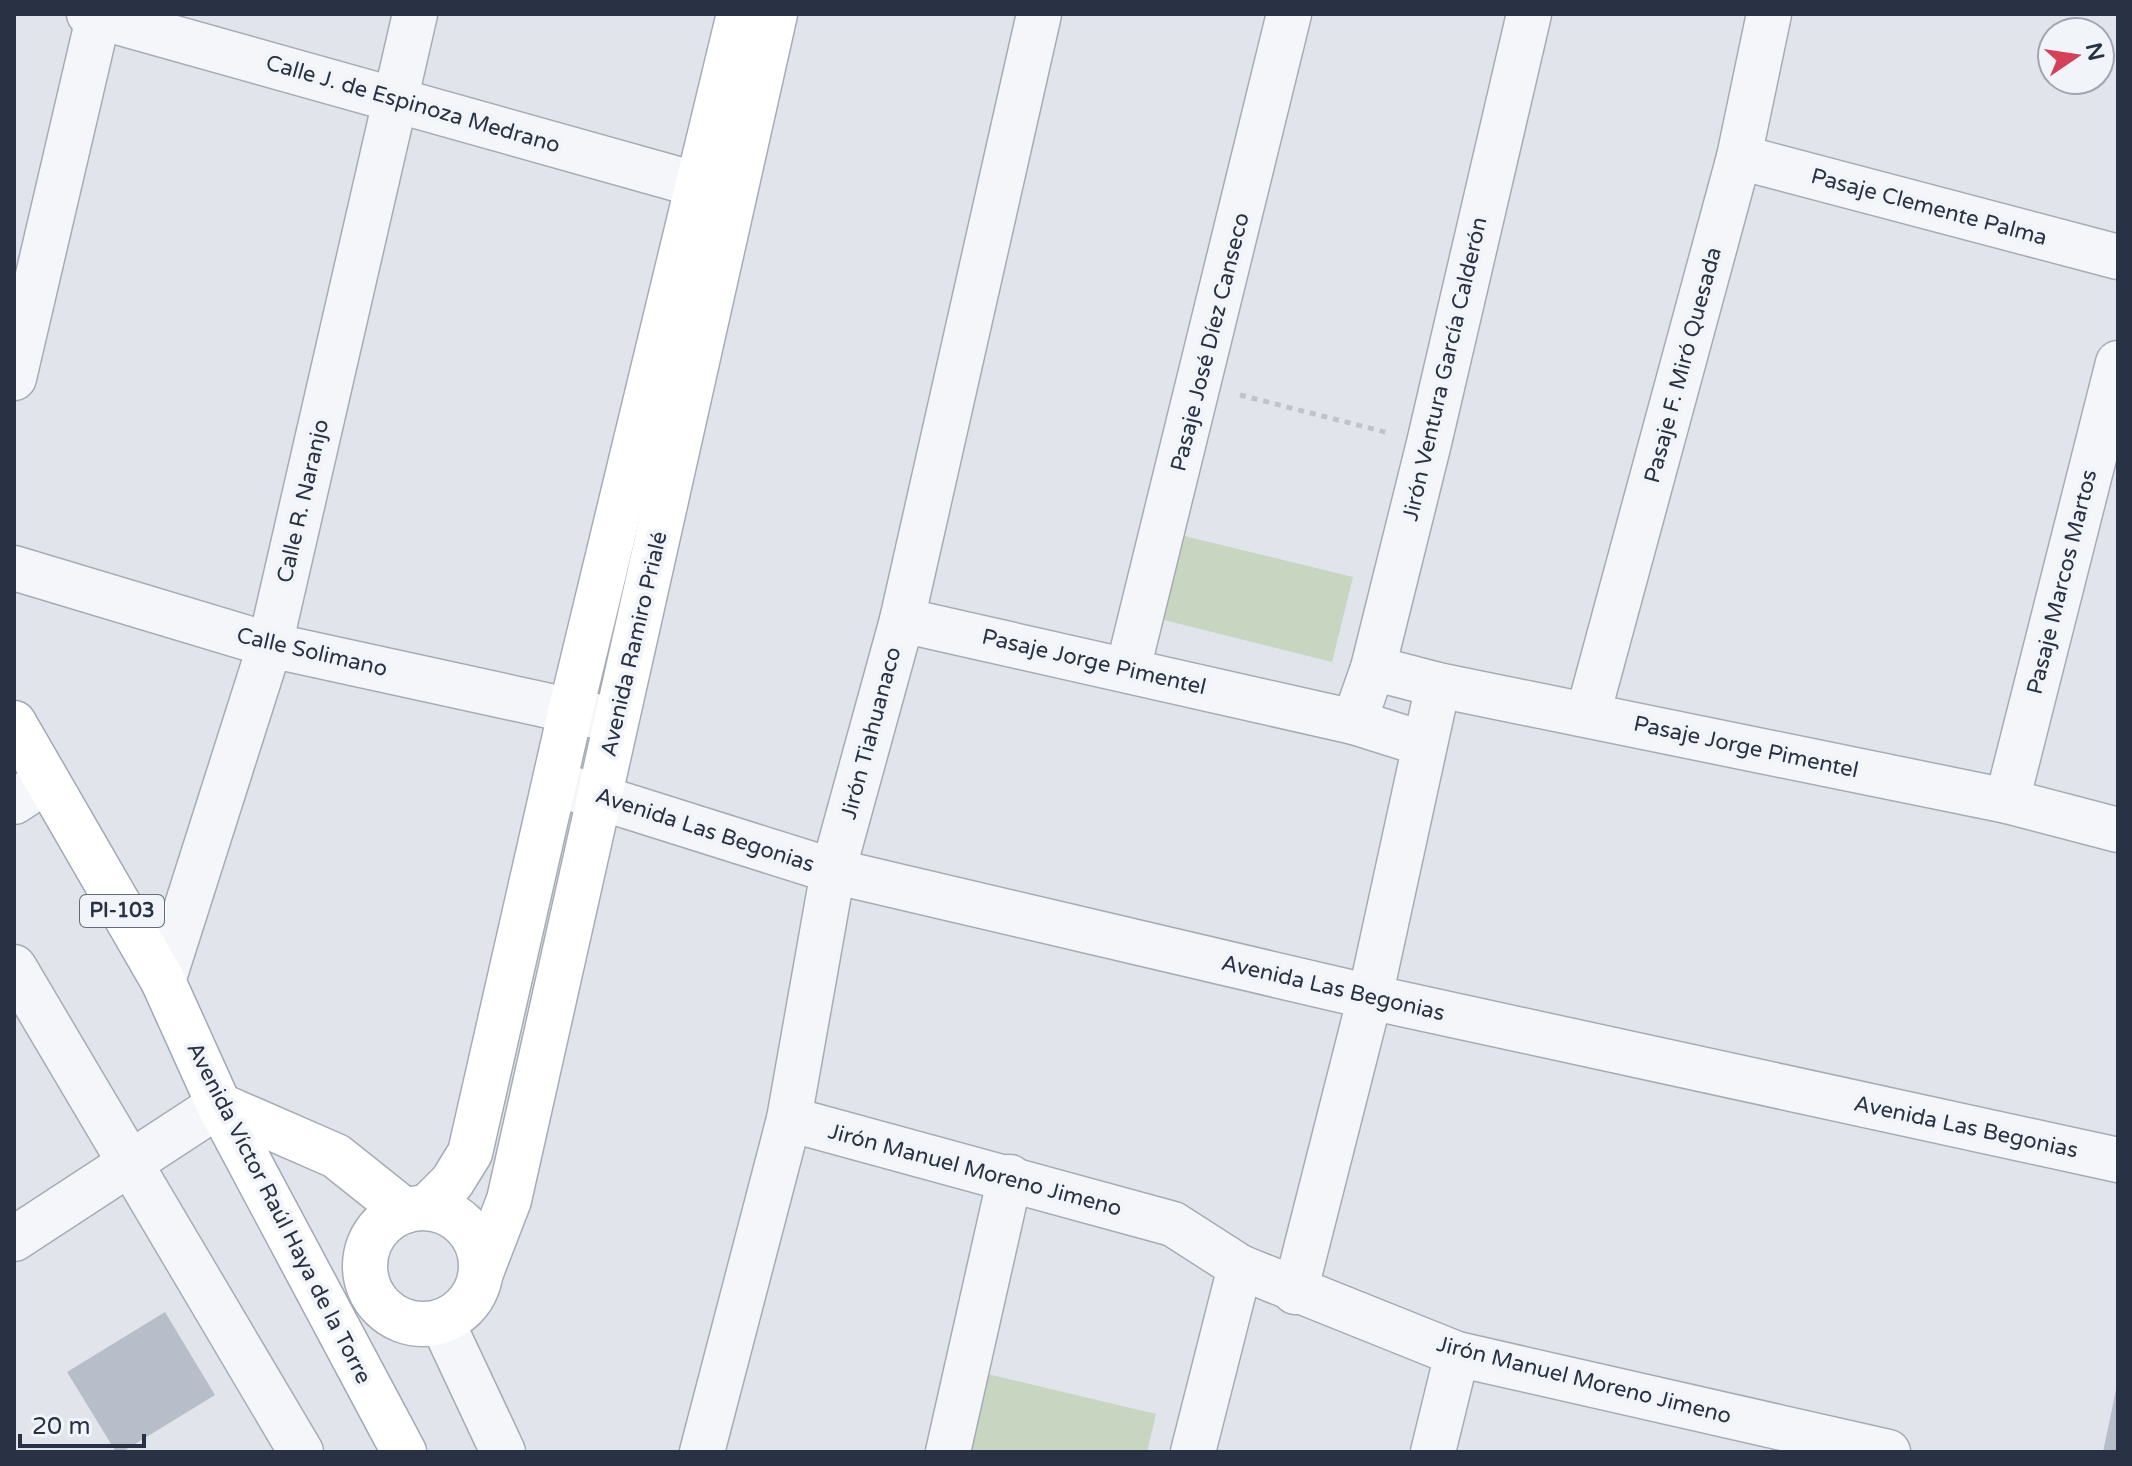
<svg xmlns="http://www.w3.org/2000/svg" width="2132" height="1466" font-family="'Varela Round',sans-serif">
	<style>
		.green { fill: #c7d5c1 }
		.building { fill: #b8bec9 }
		.lines { fill: none; stroke-linecap: round; stroke-linejoin: round }
		.street-casing { stroke: #a6acb6; stroke-width: 47 }
		.secondary-casing { stroke: #a6acb6; stroke-width: 47 }
		.primary-casing { stroke: #9fa9b7; stroke-width: 47 }
		.path { stroke: #bfc3ca; stroke-width: 5; stroke-dasharray: 6 6; stroke-linecap: butt }
		.street { stroke: #f4f6f9; stroke-width: 44 }
		.secondary { stroke: #fff; stroke-width: 44 }
		.primary { stroke: #fff; stroke-width: 44 }
		.labels { text-anchor: middle; dominant-baseline: central; stroke-width: 8; stroke-linejoin: round; paint-order: stroke }
		.shield { fill: #f1f4f8; stroke: #646c7a; stroke-width: 2 }
		.shield-label { font-size: 20px; font-weight: bold; fill: #283244 }
		.street-label { font-size: 22px; fill: #283244; stroke: #f1f4f8 }
	</style>
	<rect width="100%" height="100%" fill="#e1e5eb"/>
	<g class="green">
		<polygon points="1176,534 1353,577 1332,662 1156,618"/>
		<polygon points="979,1372 1156,1414 1147,1452 960,1452"/>
	</g>
	<g class="building">
		<polygon points="165,1312 215,1395 122,1452 116,1452 67,1372"/>
		<polygon points="2117,1385 2118,1452 2103,1452"/>
	</g>
	<g class="lines">
		<g class="street-casing">
			<g id="street">
				<polyline points="89,14 734,195"/>
				<polyline points="1739,157 2118,257"/>
				<polyline points="14,378 99,14"/>
				<polyline points="14,568 270,645 609,719"/>
				<polyline points="902,620 1354,722 1424,744"/>
				<polyline points="1373,668 1438,685 2007,801 2118,830"/>
				<polyline points="1128,669 1289,14"/>
				<polyline points="1588,714 1739,157 1769,14"/>
				<polyline points="1354,722 1373,668 1429,443 1529,14"/>
				<polyline points="557,784 833,871 1370,997 2118,1160"/>
				<polyline points="2007,801 2118,363"/>
				<polyline points="14,802 46,781"/>
				<polyline points="14,967 301,1452"/>
				<polyline points="163,981 270,645 415,14"/>
				<polyline points="789,1119 1173,1224 1240,1267 1457,1354 1888,1452"/>
				<polyline points="14,1239 219,1105"/>
				<polyline points="1295,1292 1370,997 1438,685"/>
				<polyline points="442,1322 503,1452"/>
				<polyline points="702,1452 789,1119 833,871 902,620 1039,14"/>
				<polyline points="948,1452 1010,1177"/>
				<polyline points="1193,1452 1240,1267"/>
				<polyline points="1433,1452 1457,1354"/>
			</g>
		</g>
		<g class="secondary-casing">
			<g id="secondary">
				<polyline points="219,1105 336,1156 405,1211"/>
				<polyline points="427,1207 452,1182 470,1153 571,709 739,14"/>
				<circle cx="423" cy="1266" r="58"/>
				<polyline points="482,1270 509,1200 775,14"/>
			</g>
		</g>
		<g class="primary-casing">
			<polyline id="primary" points="14,723 163,981 219,1105 404,1452"/>
		</g>
		<polyline class="path" points="1240,395 1389,433"/>
		<use href="#street" class="street"/>
		<use href="#secondary" class="secondary"/>
		<use href="#primary" class="primary"/>
	</g>
	<g class="labels">
		<rect class="shield" x="80" y="895" width="84" height="32" rx="6"/>
		<g class="shield-label">
			<text x="122" y="911">PI-103</text>
		</g>
		<g class="street-label">
			<text transform="translate(413 104) rotate(16)">Calle J. de Espinoza Medrano</text>
			<text transform="translate(1929 207) rotate(15)">Pasaje Clemente Palma</text>
			<text transform="translate(1210 342) rotate(-76)">Pasaje José Díez Canseco</text>
			<text transform="translate(1683 365) rotate(-75)">Pasaje F. Miró Quesada</text>
			<text transform="translate(1445 369) rotate(-77)">Jirón Ventura García Calderón</text>
			<text transform="translate(303 501) rotate(-77)">Calle R. Naranjo</text>
			<text transform="translate(2062 582) rotate(-76)">Pasaje Marcos Martos</text>
			<text transform="translate(634 644) rotate(-77)">Avenida Ramiro Prialé</text>
			<text transform="translate(312 652) rotate(13)">Calle Solimano</text>
			<text transform="translate(1094 662) rotate(13)">Pasaje Jorge Pimentel</text>
			<text transform="translate(871 733) rotate(-75)">Jirón Tiahuanaco</text>
			<text transform="translate(1746 747) rotate(12)">Pasaje Jorge Pimentel</text>
			<text transform="translate(705 830) rotate(18)">Avenida Las Begonias</text>
			<text transform="translate(1333 988) rotate(13)">Avenida Las Begonias</text>
			<text transform="translate(1966 1127) rotate(12)">Avenida Las Begonias</text>
			<text transform="translate(975 1170) rotate(15)">Jirón Manuel Moreno Jimeno</text>
			<text transform="translate(279 1213) rotate(63)">Avenida Víctor Raúl Haya de la Torre</text>
			<text transform="translate(1584 1380) rotate(14)">Jirón Manuel Moreno Jimeno</text>
		</g>
	</g>
	<rect width="2132" height="1466" fill="none" stroke="#283244" stroke-width="32"/>
	<g transform="translate(2076 56) rotate(77)"><circle r="38" fill="#f1f4f8" stroke="#a1a6b0" stroke-width="2"/>
	<path d="M0-6L14 30L0 20L-14 30Z" fill="#d83e56"/>
	<text y="-12" font-size="22" font-weight="bold" text-anchor="middle" fill="#283244">N</text>
	</g>
	<path d="M20 1434v12h124v-12" fill="none" stroke="#283244" stroke-width="4"/>
	<text x="32" y="1434" font-size="24" fill="#283244" stroke="#f1f4f8" stroke-width="6" paint-order="stroke">20 m</text>
</svg>
